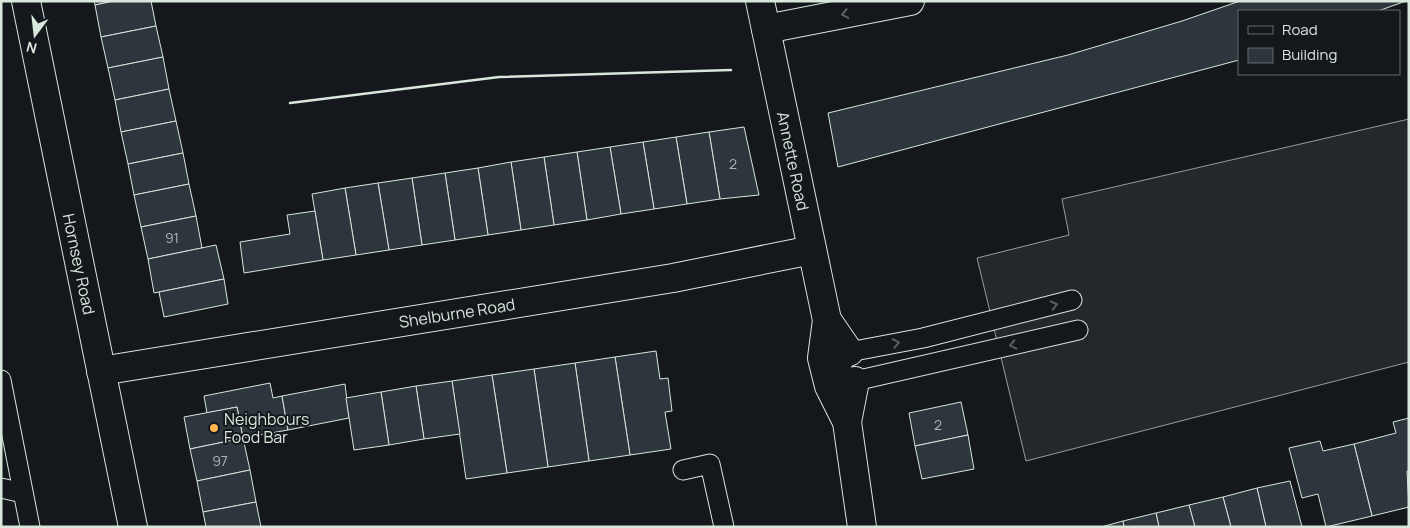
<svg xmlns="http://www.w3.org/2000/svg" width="1410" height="528" font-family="Manrope,sans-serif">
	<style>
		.parking { fill: #24282b; stroke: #939e99 }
		.building { fill: #2c363c; stroke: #d8e6dc }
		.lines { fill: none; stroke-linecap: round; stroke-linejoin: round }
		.service-casing { stroke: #d8e6dc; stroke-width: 21 }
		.minor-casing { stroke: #d8e6dc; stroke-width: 30 }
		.primary-casing { stroke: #d8e6dc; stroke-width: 30 }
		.service { stroke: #14181c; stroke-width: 19 }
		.minor { stroke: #14181c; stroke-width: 28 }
		.primary { stroke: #14181c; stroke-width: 28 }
		.wall { stroke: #d8e6dc; stroke-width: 2.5 }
		.oneway { stroke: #59605f }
		.poi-dot { fill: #ffb74d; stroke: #14181c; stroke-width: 2 }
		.labels { text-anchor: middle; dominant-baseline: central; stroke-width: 4; stroke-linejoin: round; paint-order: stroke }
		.number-label { font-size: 14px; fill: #adbab4 }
		.street-label { font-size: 16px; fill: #d8e6dc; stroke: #14181c }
		.poi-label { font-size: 16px; fill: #d8e6dc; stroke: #14181c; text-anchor: start }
	</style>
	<rect width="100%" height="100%" fill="#14181c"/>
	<polygon class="parking" points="1409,119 1409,362 1026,461 977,258 1069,235 1062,199"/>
	<g class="building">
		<polygon points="94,1 114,1 95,5"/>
		<polygon points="114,1 151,1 156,26 101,37 95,5"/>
		<polygon points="1240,1 1406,1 1378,11 1239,11 1239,60 838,167 828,113 1068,55 1182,21"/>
		<polygon points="156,26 163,57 108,68 101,37"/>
		<polygon points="163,57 169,89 115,100 108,68"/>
		<polygon points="169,89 176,121 121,132 115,100"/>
		<polygon points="176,121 183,153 128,164 121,132"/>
		<polygon points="744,127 759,195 720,199 709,132"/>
		<polygon points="709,132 720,199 687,204 676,137"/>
		<polygon points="676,137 687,204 654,209 643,142"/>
		<polygon points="643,142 654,209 621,214 610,147"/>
		<polygon points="610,147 621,214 587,220 577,152"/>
		<polygon points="577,152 587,220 554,225 544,157"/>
		<polygon points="183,153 189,184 134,195 128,164"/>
		<polygon points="544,157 554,225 521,230 511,162"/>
		<polygon points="511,162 521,230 488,235 478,168"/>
		<polygon points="478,168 488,235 455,240 445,173"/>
		<polygon points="445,173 455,240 422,245 412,178"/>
		<polygon points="412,178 422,245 389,250 378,183"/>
		<polygon points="378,183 389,250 356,255 345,188"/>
		<polygon points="189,184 196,216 141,227 134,195"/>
		<polygon points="345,188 356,255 323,260 312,194"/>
		<polygon points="315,211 323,260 244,273 240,242 290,234 287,215"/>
		<polygon points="196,216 202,248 148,259 141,227"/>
		<polygon points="216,245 224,279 154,293 148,259"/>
		<polygon points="224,279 228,304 164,317 159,292"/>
		<polygon points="656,351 660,379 668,378 672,411 665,412 671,449 630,455 615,357"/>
		<polygon points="615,357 630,455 589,461 575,363"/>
		<polygon points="575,363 589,461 548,467 534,369"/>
		<polygon points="534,369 548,467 507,473 492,375"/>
		<polygon points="492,375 507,473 466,479 452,381"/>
		<polygon points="452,381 460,434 424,439 416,386"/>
		<polygon points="270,383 273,398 282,396 288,430 243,438 237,407 207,413 204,396"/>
		<polygon points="345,384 349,418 288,430 282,396"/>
		<polygon points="416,386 424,439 389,445 381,392"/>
		<polygon points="381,392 389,445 354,450 346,398"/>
		<polygon points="961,402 968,435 915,446 909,413"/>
		<polygon points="237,407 243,438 190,449 184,417"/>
		<polygon points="1409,418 1409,471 1407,471 1409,507 1372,516 1354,444 1396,433 1393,422"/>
		<polygon points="968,435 974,469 922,479 915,446"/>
		<polygon points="243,438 250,470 197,481 190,449"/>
		<polygon points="1320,441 1323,451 1354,444 1372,516 1326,527 1318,494 1302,498 1289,448"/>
		<polygon points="250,470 256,502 203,512 197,481"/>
		<polygon points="1290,481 1302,527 1266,527 1257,488"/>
		<polygon points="1257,488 1266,527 1231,527 1223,497"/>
		<polygon points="1223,497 1231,527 1195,527 1189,505"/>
		<polygon points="256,502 261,527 206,527 203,512"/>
		<polygon points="1189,505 1195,527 1159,527 1156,513"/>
		<polygon points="1156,513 1159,527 1124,527 1123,521"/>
		<polygon points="1123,521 1124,527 1101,527"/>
	</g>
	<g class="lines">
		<g class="service-casing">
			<g id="service">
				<polyline points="1,380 30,527"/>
				<polyline points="855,381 1078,330"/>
				<polyline points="829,386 849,352 923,338 1072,300"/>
				<polyline points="683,470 710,464 724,527"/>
				<polyline points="1,488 23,493"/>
			</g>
		</g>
		<g class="minor-casing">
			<g id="minor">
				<polyline points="760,1 827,320 822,358 829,386 847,422 862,527"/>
				<polyline points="766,29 910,1"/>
				<polyline points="827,320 849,352"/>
				<polyline points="101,371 673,278 812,250"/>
				<polyline points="847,422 855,381"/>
			</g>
		</g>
		<g class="primary-casing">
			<polyline id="primary" points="26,1 133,527"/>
		</g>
		<use href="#service" class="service"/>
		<use href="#minor" class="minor"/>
		<use href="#primary" class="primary"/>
		<polyline class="wall" points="290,103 499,77 731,70"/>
	</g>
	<defs><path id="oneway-chevron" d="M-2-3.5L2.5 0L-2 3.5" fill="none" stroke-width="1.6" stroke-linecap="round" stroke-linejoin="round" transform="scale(1.25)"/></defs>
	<g class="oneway">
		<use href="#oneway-chevron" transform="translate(845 14) rotate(169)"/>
		<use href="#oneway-chevron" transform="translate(1054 305) rotate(-14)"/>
		<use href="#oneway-chevron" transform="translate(896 343) rotate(-11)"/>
		<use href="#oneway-chevron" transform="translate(1013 345) rotate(167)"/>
	</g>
	<circle class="poi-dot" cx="214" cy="428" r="5"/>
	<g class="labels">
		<g class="number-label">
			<text x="733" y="163">2</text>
			<text x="172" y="237">91</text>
			<text x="938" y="424">2</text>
			<text x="220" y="460">97</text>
		</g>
		<g class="street-label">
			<text transform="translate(793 161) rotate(78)">Annette Road</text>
			<text transform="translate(79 264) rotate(78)">Hornsey Road</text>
			<text transform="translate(457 313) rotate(-9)">Shelburne Road</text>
		</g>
		<g class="poi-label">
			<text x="224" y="419">Neighbours<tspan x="224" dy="18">Food Bar</tspan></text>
		</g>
	</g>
	<rect width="1410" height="528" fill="none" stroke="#d8e6dc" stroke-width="5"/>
	<rect x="1238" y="10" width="162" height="65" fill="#14181c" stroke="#626a69"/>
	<rect x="1248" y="26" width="25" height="8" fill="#14181c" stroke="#626a69"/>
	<text x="1282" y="35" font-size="15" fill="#d8e6dc">Road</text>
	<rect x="1248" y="48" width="25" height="15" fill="#2c363c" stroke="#626a69"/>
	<text x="1282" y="60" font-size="15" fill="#d8e6dc">Building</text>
	<g transform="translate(35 35) rotate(195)" stroke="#14181c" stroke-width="4" paint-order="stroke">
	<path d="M0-4L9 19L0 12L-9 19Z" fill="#d8e6dc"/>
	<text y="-8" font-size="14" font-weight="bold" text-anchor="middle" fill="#d8e6dc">N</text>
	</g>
</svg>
